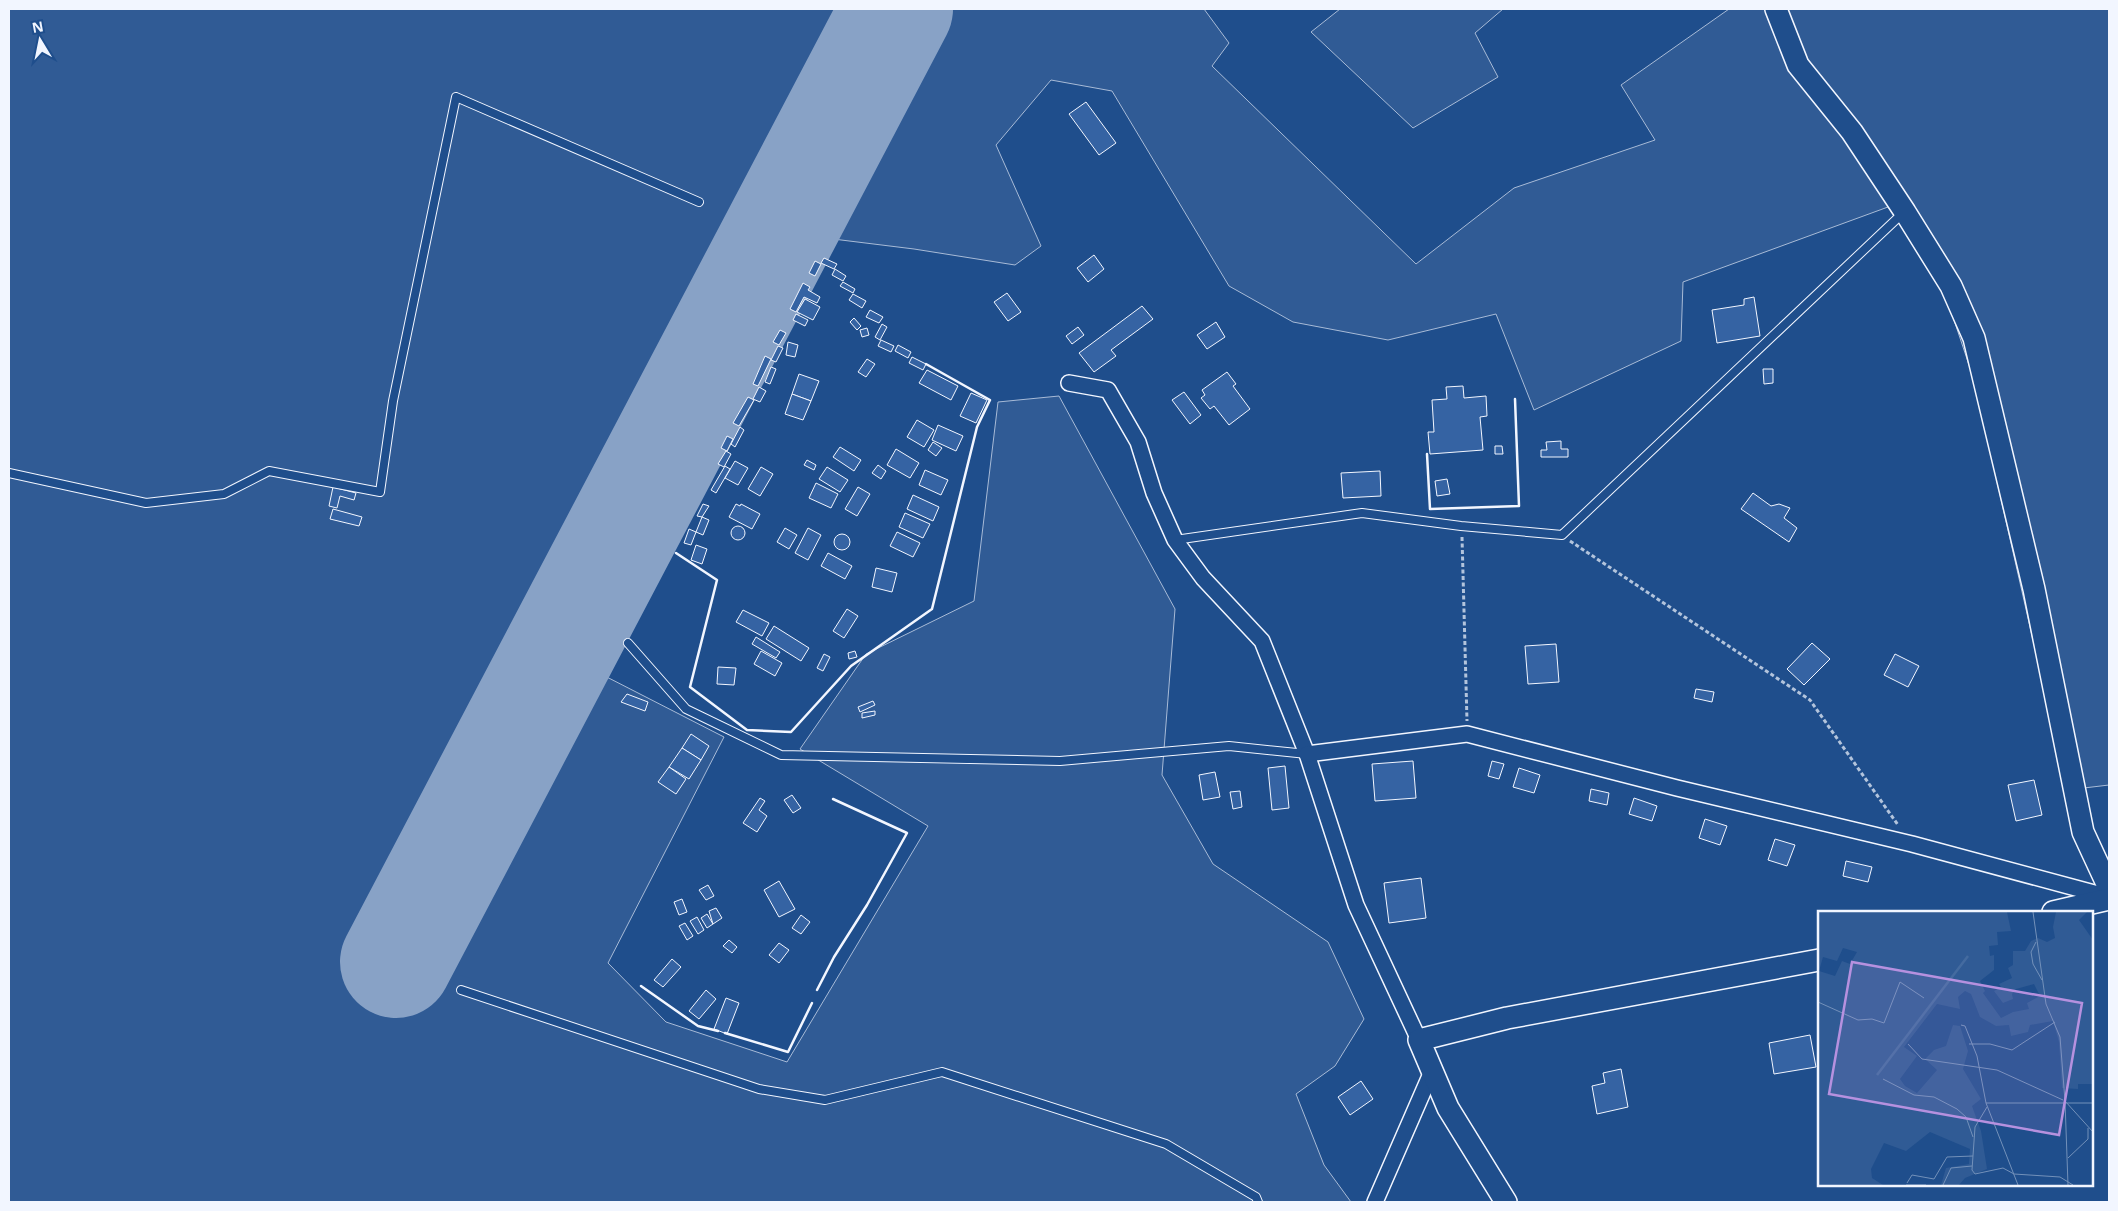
<svg xmlns="http://www.w3.org/2000/svg" width="2118" height="1211" font-family="'Noto Sans',sans-serif">
	<style>
		.built { fill: #305b95; stroke: #a8bbd7 }
		.lines { fill: none; stroke-linecap: round; stroke-linejoin: round }
		.runway { stroke: #88a2c6; stroke-width: 112 }
		.building { fill: #3563a3; stroke: #f2f6ff }
		.lane-casing { stroke: #f2f6ff; stroke-width: 10 }
		.street-casing { stroke: #f2f6ff; stroke-width: 18 }
		.secondary-casing { stroke: #f2f6ff; stroke-width: 24 }
		.path { stroke: #b3c4dc; stroke-width: 3; stroke-dasharray: 4 2.5; stroke-linecap: butt }
		.lane { stroke: #1f4e8c; stroke-width: 8 }
		.street { stroke: #1f4e8c; stroke-width: 15 }
		.secondary { stroke: #1f4e8c; stroke-width: 21 }
		.wall { stroke: #f2f6ff; stroke-width: 2.5 }
		.inset-river { fill: none; stroke: #446ba0; stroke-width: 2.5 }
		.inset-road { fill: none; stroke: #7391ba; stroke-width: 1 }
		.view { fill: #b691df; fill-opacity: 0.15; stroke: #b691df; stroke-width: 2.5 }
		.inset-edge { fill: none; stroke: #f2f6ff; stroke-width: 2.5 }
	</style>
	<rect width="100%" height="100%" fill="#1f4e8c"/>
	<g class="built">
		<polygon points="9,9 1204,9 1229,43 1212,66 1416,264 1514,188 1655,140 1621,85 1729,9 2109,9 2109,785 2067,790 1974,380 1941,281 1888,207 1683,282 1681,341 1534,410 1496,314 1388,340 1293,322 1229,286 1112,91 1051,80 996,145 1041,246 1015,265 914,249 825,238 597,672 724,737 608,963 666,1022 787,1062 928,826 800,749 866,654 974,601 998,402 1059,396 1175,609 1162,775 1213,864 1328,942 1364,1019 1335,1066 1296,1094 1324,1165 1351,1202 9,1202"/>
		<polygon points="1340,9 1503,9 1475,33 1498,77 1413,128 1311,32"/>
	</g>
	<g class="lines">
		<polyline class="runway" points="396,962 897,9"/>
	</g>
	<g class="building">
		<polygon points="1086,102 1116,143 1099,155 1069,114"/>
		<polygon points="1094,255 1104,269 1088,282 1077,268"/>
		<polygon points="824,258 837,264 834,269 821,263"/>
		<polygon points="815,261 821,264 815,276 809,273"/>
		<polygon points="835,269 846,276 843,281 832,275"/>
		<polygon points="843,282 855,289 853,293 840,286"/>
		<polygon points="803,283 810,287 808,290 820,297 817,303 804,297 796,312 790,309"/>
		<polygon points="1007,293 1021,312 1008,321 994,302"/>
		<polygon points="853,294 866,301 862,308 849,300"/>
		<polygon points="1754,297 1760,336 1717,343 1712,310 1744,305 1744,299"/>
		<polygon points="805,299 820,307 813,320 797,312"/>
		<polygon points="1142,306 1153,319 1111,350 1116,356 1094,372 1079,353"/>
		<polygon points="870,310 883,317 879,323 866,317"/>
		<polygon points="796,314 808,320 805,326 793,320"/>
		<polygon points="854,318 861,326 857,330 850,322"/>
		<polygon points="1216,322 1225,337 1207,349 1197,335"/>
		<polygon points="882,324 887,327 880,340 875,337"/>
		<polygon points="1078,327 1084,335 1072,344 1066,336"/>
		<polygon points="867,328 869,335 862,337 860,330"/>
		<polygon points="780,330 786,333 779,345 773,342"/>
		<polygon points="881,340 894,346 891,352 878,346"/>
		<polygon points="788,342 798,345 795,357 786,355"/>
		<polygon points="898,345 911,352 908,358 895,351"/>
		<polygon points="778,346 783,348 776,362 771,360"/>
		<polygon points="765,356 771,359 758,386 753,384"/>
		<polygon points="912,357 926,364 923,370 909,363"/>
		<polygon points="867,359 875,364 866,377 858,372"/>
		<polygon points="771,367 776,369 770,384 765,382"/>
		<polygon points="1763,369 1773,369 1773,383 1764,384"/>
		<polygon points="927,370 958,386 951,400 919,383"/>
		<polygon points="1227,372 1236,384 1233,386 1250,409 1229,425 1214,406 1210,409 1201,398 1205,395 1202,390"/>
		<polygon points="799,374 819,381 811,401 792,394"/>
		<polygon points="1463,386 1464,398 1486,396 1487,416 1480,417 1483,450 1430,454 1428,432 1434,432 1432,400 1447,399 1446,387"/>
		<polygon points="759,387 766,391 760,402 753,399"/>
		<polygon points="1184,392 1201,415 1190,424 1172,400"/>
		<polygon points="971,393 987,400 976,423 960,416"/>
		<polygon points="792,394 811,401 803,420 785,414"/>
		<polygon points="748,397 754,400 739,426 733,423"/>
		<polygon points="917,420 934,430 924,447 907,437"/>
		<polygon points="938,425 963,436 956,451 932,440"/>
		<polygon points="740,427 744,430 735,447 731,444"/>
		<polygon points="727,436 733,439 727,451 721,448"/>
		<polygon points="1561,441 1561,449 1568,449 1568,457 1541,457 1541,450 1547,450 1546,442"/>
		<polygon points="933,442 942,448 936,456 928,450"/>
		<polygon points="1495,446 1502,446 1503,454 1495,454"/>
		<polygon points="840,447 861,460 854,471 833,457"/>
		<polygon points="896,449 919,463 910,478 887,465"/>
		<polygon points="726,451 731,454 724,467 718,464"/>
		<polygon points="807,460 816,465 814,470 804,465"/>
		<polygon points="735,461 748,468 738,485 725,478"/>
		<polygon points="878,465 886,471 881,479 872,473"/>
		<polygon points="725,466 730,469 716,493 711,490"/>
		<polygon points="761,467 773,474 760,496 748,489"/>
		<polygon points="827,467 848,480 840,492 819,479"/>
		<polygon points="925,470 948,480 941,495 919,485"/>
		<polygon points="1380,471 1381,496 1343,498 1341,473"/>
		<polygon points="1447,479 1450,494 1437,496 1435,481"/>
		<polygon points="816,483 838,494 831,508 809,498"/>
		<polygon points="333,487 356,493 354,500 340,496 337,508 329,506"/>
		<polygon points="858,487 870,494 857,516 845,509"/>
		<polygon points="1753,493 1771,506 1779,504 1790,508 1784,518 1797,528 1789,542 1741,509"/>
		<polygon points="913,495 939,507 933,521 907,509"/>
		<polygon points="703,504 709,506 702,517 697,516"/>
		<polygon points="736,504 740,506 741,504 760,514 752,529 729,517"/>
		<polygon points="333,509 362,517 359,526 330,519"/>
		<polygon points="905,513 930,524 923,538 899,527"/>
		<polygon points="702,517 709,520 703,535 696,532"/>
		<circle cx="738" cy="533" r="7"/>
		<polygon points="785,528 797,535 789,549 777,542"/>
		<polygon points="808,528 821,535 808,560 795,553"/>
		<polygon points="689,529 696,532 691,545 684,543"/>
		<polygon points="897,532 920,543 913,557 890,546"/>
		<circle cx="842" cy="542" r="8"/>
		<polygon points="696,545 707,549 702,564 691,560"/>
		<polygon points="828,553 852,566 845,579 821,566"/>
		<polygon points="876,568 897,573 892,592 872,587"/>
		<polygon points="847,609 858,616 844,638 833,631"/>
		<polygon points="743,610 769,623 762,636 736,622"/>
		<polygon points="774,626 809,648 801,661 766,639"/>
		<polygon points="756,637 780,652 776,658 752,644"/>
		<polygon points="1812,643 1830,659 1804,685 1787,669"/>
		<polygon points="1556,644 1559,682 1528,684 1525,646"/>
		<polygon points="761,651 782,663 775,676 754,664"/>
		<polygon points="855,651 857,657 849,659 848,653"/>
		<polygon points="824,654 830,657 823,671 817,668"/>
		<polygon points="1895,654 1919,666 1908,687 1884,675"/>
		<polygon points="718,667 736,668 734,685 717,684"/>
		<polygon points="1696,689 1714,692 1712,702 1694,698"/>
		<polygon points="627,694 648,702 645,711 621,702"/>
		<polygon points="873,701 875,705 860,712 858,707"/>
		<polygon points="875,711 875,715 862,718 862,713"/>
		<polygon points="691,734 709,746 701,760 682,748"/>
		<polygon points="682,748 701,760 689,779 669,767"/>
		<polygon points="1413,761 1416,798 1375,801 1372,764"/>
		<polygon points="1492,761 1504,764 1499,779 1488,776"/>
		<polygon points="1285,766 1289,808 1272,810 1268,768"/>
		<polygon points="669,767 686,779 676,794 658,782"/>
		<polygon points="1519,768 1540,775 1534,793 1513,787"/>
		<polygon points="1215,772 1220,797 1203,800 1199,775"/>
		<polygon points="2034,780 2042,815 2016,821 2008,785"/>
		<polygon points="1591,789 1609,793 1607,805 1589,801"/>
		<polygon points="1240,791 1242,807 1233,809 1230,792"/>
		<polygon points="792,795 801,808 793,813 784,800"/>
		<polygon points="760,798 765,801 759,810 767,816 757,832 743,823"/>
		<polygon points="1634,798 1657,806 1652,821 1629,814"/>
		<polygon points="1705,819 1727,826 1720,845 1699,838"/>
		<polygon points="1775,839 1795,845 1787,866 1768,860"/>
		<polygon points="1846,861 1872,867 1868,882 1843,876"/>
		<polygon points="1421,878 1426,918 1389,923 1384,883"/>
		<polygon points="779,881 795,909 779,917 764,890"/>
		<polygon points="708,885 714,896 706,900 699,890"/>
		<polygon points="682,899 687,912 679,915 674,902"/>
		<polygon points="716,908 722,918 713,924 709,911"/>
		<polygon points="707,914 713,924 707,928 701,918"/>
		<polygon points="801,915 810,922 801,934 792,928"/>
		<polygon points="697,917 704,930 698,934 690,921"/>
		<polygon points="685,923 693,936 687,940 679,926"/>
		<polygon points="729,940 737,947 732,953 723,946"/>
		<polygon points="779,943 789,950 779,963 769,955"/>
		<polygon points="672,959 681,967 663,987 654,980"/>
		<polygon points="706,990 716,999 699,1019 689,1011"/>
		<polygon points="726,998 739,1003 727,1034 714,1029"/>
		<polygon points="1810,1035 1816,1067 1774,1074 1769,1043"/>
		<polygon points="1621,1069 1628,1107 1597,1114 1592,1086 1605,1083 1603,1073"/>
		<polygon points="1361,1081 1373,1099 1350,1115 1338,1097"/>
	</g>
	<g class="lines">
		<g class="lane-casing">
			<g id="lane">
				<polyline points="9,473 146,503 224,494 269,471 380,492 393,401 456,97 699,202"/>
				<polyline points="1175,540 1362,513 1461,526 1562,535 1904,212"/>
				<polyline points="628,643 686,709 781,755 1060,761 1229,746 1307,754"/>
				<polyline points="461,990 759,1089 825,1100 942,1072 1166,1144 1256,1197 1258,1202"/>
			</g>
		</g>
		<g class="street-casing">
			<g id="street">
				<polyline points="1069,383 1108,390 1138,442 1154,493 1175,540 1203,578 1262,641 1307,754 1356,905 1419,1040"/>
				<polyline points="1307,754 1467,734 1677,788 1912,844 2109,897"/>
				<polyline points="1375,1202 1433,1069"/>
			</g>
		</g>
		<g class="secondary-casing">
			<g id="secondary">
				<polyline points="1776,9 1798,65 1852,132 1905,212 1951,286 1974,338 2034,589 2083,832 2109,888"/>
				<polyline points="2053,912 2109,899"/>
				<polyline points="1506,1202 1448,1108 1419,1040 1507,1018 1819,960"/>
			</g>
		</g>
		<g class="path">
			<polyline points="1462,537 1467,721"/>
			<polyline points="1570,541 1810,700 1898,825"/>
		</g>
		<use href="#lane" class="lane"/>
		<use href="#street" class="street"/>
		<use href="#secondary" class="secondary"/>
		<g class="wall">
			<polyline points="1427,454 1430,509 1519,506 1515,399"/>
			<polyline points="676,553 717,580 690,687 747,730 791,732 851,666 932,609 977,427 990,400 926,364"/>
			<polyline points="641,986 698,1026 718,1031"/>
			<polyline points="817,990 834,957 867,905 907,833 833,799"/>
			<polyline points="725,1033 788,1052 812,1003"/>
		</g>
	</g>
	<g transform="translate(1818 911)">
		<rect width="275" height="275" fill="#1f4e8c"/>
		<path d="M0,1H189L193,20L179,21L180,34L171,35L172,45L176,44V59L162,70L167,80L165,82L183,107L195,101L211,98L209,92L222,85L216,73L198,78L194,83L195,88L185,92L176,80L183,76L181,73L194,67L190,57L195,54V40H207L213,30L220,27L229,31L237,27L235,16L238,1H269L261,9L275,29V173H260V178L244,177L241,131L235,110L212,114L210,121L193,125L191,114L178,115L162,106L153,83L147,80L140,86L142,98L119,93L86,136L99,145L82,168L87,175L99,182L119,159L107,148L116,139L128,135L135,114L142,115L150,140L145,158L163,188L154,195L163,220L169,258L147,267L141,274H123L128,257L151,253L152,238L112,221L88,240L66,232L53,258L54,267L65,274H0ZM25,37L39,41L32,53L24,50L17,65L1,60L5,46L19,50Z" fill="#305b95" fill-rule="evenodd"/>
		<path class="inset-river" d="M59,164L150,45"/>
		<path class="inset-road" d="M215,1L228,93L242,126L247,190M218,31L213,41L215,53L224,69M0,91L40,109L54,108L66,112L82,71L106,87M143,114L147,115L159,145L168,192M90,133L104,148L179,159L245,189M151,133H172L194,139L237,111M65,168L96,184L116,186L139,198L148,206L155,226M247,190L250,274M247,190L275,221M169,196L157,216L154,259L157,263L185,257L196,263L242,266L255,274M250,247L270,228V217M89,272L94,264L116,268L129,246L155,245M88,274H108M125,274L133,257L154,255M200,274L168,192H275"/>
		<path class="view" d="M34,51L264,92L241,224L11,183Z"/>
		<rect width="275" height="275" class="inset-edge"/>
	</g>
	<rect width="2118" height="1211" fill="none" stroke="#f2f6ff" stroke-width="20"/>
	<g transform="translate(40 40) rotate(350)" stroke="#1f4e8c" stroke-width="4" paint-order="stroke">
	<path d="M0-4L9 19L0 12L-9 19Z" fill="#f2f6ff"/>
	<text y="-8" font-size="14" font-weight="bold" text-anchor="middle" fill="#f2f6ff">N</text>
	</g>
</svg>
